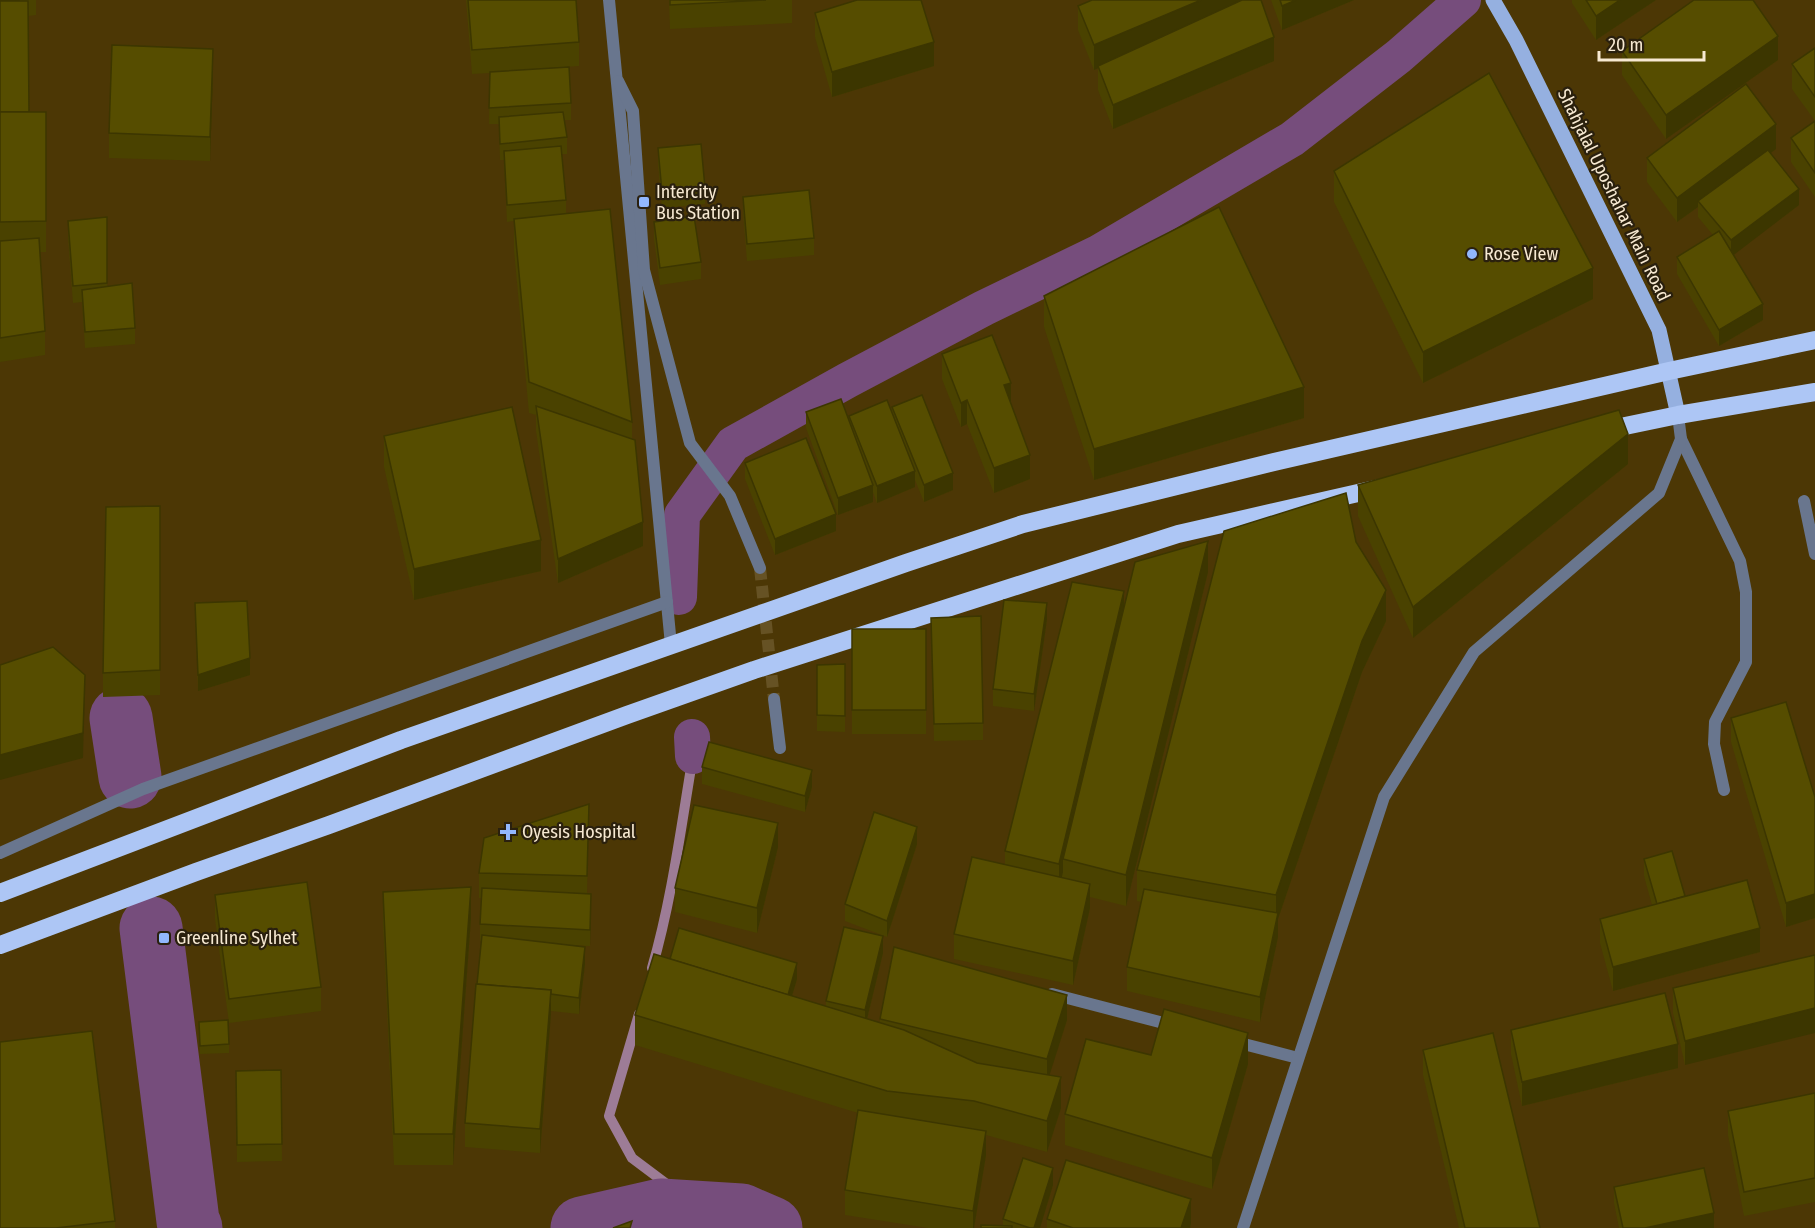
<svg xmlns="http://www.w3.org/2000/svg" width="1815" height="1228" font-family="'Fira Sans Condensed',sans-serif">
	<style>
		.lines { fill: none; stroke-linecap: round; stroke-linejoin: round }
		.stream { stroke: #9d7c96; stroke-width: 10 }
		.canal { stroke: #764d7c; stroke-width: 36 }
		.river { stroke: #764d7c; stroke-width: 63 }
		.street-tunnel { stroke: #665224; stroke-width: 12; stroke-dasharray: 12 6; stroke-linecap: butt }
		.lane { stroke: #69768e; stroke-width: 12 }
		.street { stroke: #69768e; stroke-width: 12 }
		.primary { stroke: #95b0e0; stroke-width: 15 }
		.highway { stroke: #adc6f5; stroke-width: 18 }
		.wall { fill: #4a4200 }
		.shaded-wall { fill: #3c3600 }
		.building { fill: #564d00; stroke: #3c3600; stroke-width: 1.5 }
		.poi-dot { fill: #92b7fd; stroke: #2a200e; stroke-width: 2 }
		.labels { text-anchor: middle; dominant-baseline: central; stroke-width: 4.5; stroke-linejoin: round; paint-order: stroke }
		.poi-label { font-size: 18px; fill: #f7e9d2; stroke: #2a200e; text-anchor: start }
		.street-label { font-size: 18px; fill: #f7e9d2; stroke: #2a200e }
	</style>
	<rect width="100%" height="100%" fill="#4c3705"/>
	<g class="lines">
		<g class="stream">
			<path d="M652,968C672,899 681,827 693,756"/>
			<polyline points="639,1014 609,1116 632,1158 704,1212"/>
		</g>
		<g class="canal">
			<polyline points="679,597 682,515 733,444 848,380 984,308 1098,253 1292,139 1399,56 1463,0"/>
			<polyline points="692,737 693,756"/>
		</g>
		<g class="river">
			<polyline points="121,718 130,777"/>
			<polyline points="151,928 188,1221 191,1228"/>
			<polyline points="582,1228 661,1210 741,1215 771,1228"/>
		</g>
		<polyline class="street-tunnel" points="760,568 774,699"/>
		<g class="lane">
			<polyline points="1681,439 1740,561 1746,592 1746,662 1715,722 1714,744 1724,790"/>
			<polyline points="1804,501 1815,554"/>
			<polyline points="1052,994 1175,1026"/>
			<polyline points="1232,1041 1298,1058"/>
		</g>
		<g class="street">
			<polyline points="609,0 671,645"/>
			<polyline points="618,81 633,111 644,270 690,443 730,496 760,568"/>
			<polyline points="774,699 780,748"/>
			<polyline points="0,853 143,789 667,602"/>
			<polyline points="1243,1228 1384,797 1474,652 1659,493 1681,439 1678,415"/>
		</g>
		<polyline class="primary" points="1493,0 1516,40 1659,330 1678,415"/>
		<g class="highway">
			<polyline points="1601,431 1678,415 1815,392"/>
			<polyline points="0,893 401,740 906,563 1023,524 1274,462 1669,371 1815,340"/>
			<polyline points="0,945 196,872 329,825 627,715 754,670 1178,534 1380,488"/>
		</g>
	</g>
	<g class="wall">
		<polygon points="0,0 36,0 36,15 28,16 29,112 46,112 46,252 40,252 45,331 45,355 0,362"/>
		<polygon points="466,0 576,0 579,42 579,66 534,69 571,103 571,120 564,120 567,137 567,154 562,154 566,200 566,214 632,422 632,439 643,546 558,583 536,431 536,415 529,413 514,250 514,221 507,222 504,160 500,160 499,124 489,124 490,73 472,74"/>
		<polygon points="669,0 792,0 792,23 670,29"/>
		<polygon points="1271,0 1354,0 1282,30"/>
		<polygon points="1572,0 1656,0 1596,40 1572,3"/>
		<polygon points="1078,6 1274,61 1113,129 1098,90 1098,68 1094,70 1078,30"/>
		<polygon points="815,13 934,66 832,97 815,37"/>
		<polygon points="1815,48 1815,197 1791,162 1791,138 1815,121 1792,89 1792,64"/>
		<polygon points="1622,51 1778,60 1666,139 1622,75"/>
		<polygon points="213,73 210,161 109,158 109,133"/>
		<polygon points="658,148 705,188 705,204 662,208 658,164"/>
		<polygon points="1776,149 1770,153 1799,205 1734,254 1763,320 1719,346 1677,274 1677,257 1713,235 1698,217 1698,207 1677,222 1647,182 1647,158"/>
		<polygon points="1334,171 1593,299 1423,383 1334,202"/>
		<polygon points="743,197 814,238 814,255 747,261 743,213"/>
		<polygon points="107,217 107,287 135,328 135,344 85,348 82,302 73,303 68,238 68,221"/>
		<polygon points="654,222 701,262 701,279 660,285 654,239"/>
		<polygon points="1044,296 1304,418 1094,480 1044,327"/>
		<polygon points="942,354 1011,404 1030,479 994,493 967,424 961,427 942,379"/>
		<polygon points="892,407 953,490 924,502 915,480 915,487 877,503 873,492 873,502 838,515 806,428 806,412 849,421 849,416 892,415"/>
		<polygon points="384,436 541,571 414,600 384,467"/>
		<polygon points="745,463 836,531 775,555 745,479"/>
		<polygon points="1628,464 1413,638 1358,516 1358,485"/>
		<polygon points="160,506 160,695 103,697 103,673"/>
		<polygon points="1356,542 1386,621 1362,672 1278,919 1278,937 1260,1022 1127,991 1127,967 1141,902 1137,901 1137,870"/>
		<polygon points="1208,572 1126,906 1090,897 1090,908 1073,985 954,959 954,934 1005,864 1005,851 1124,607"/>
		<polygon points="195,603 250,675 198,691"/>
		<polygon points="1047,619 1034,711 993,706 993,689"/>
		<rect x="852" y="629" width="74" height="105"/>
		<polygon points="931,634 983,723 983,740 934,741"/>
		<polygon points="845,664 845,732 817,731 817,665"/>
		<polygon points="1731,718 1815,797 1815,918 1786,927 1731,742"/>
		<polygon points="702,767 812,787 805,812 702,784"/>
		<polygon points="589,804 587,894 591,911 590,946 569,945 585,964 579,1014 551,1011 540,1153 465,1147 465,1123 477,984 482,941 480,941 480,924 482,898 479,898 479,873"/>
		<polygon points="917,844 887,937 845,921 845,904"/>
		<polygon points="778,847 757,933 675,912 675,888"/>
		<polygon points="1644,859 1685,896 1760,952 1613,991 1600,943 1600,919 1652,905 1644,876"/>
		<polygon points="383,892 471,918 453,1165 394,1165 383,922"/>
		<polygon points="215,895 321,987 321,1011 229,1023 215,919"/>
		<polygon points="883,953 867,1019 880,1023 880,1019 1067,1020 1049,1075 1061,1108 1047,1152 986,1135 986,1155 974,1228 928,1228 845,1215 845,1190 858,1113 635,1045 635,1015 670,959 797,979 792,996 826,1006 826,1001"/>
		<polygon points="1815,955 1685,1065 1673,1013 1673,988"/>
		<polygon points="199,1022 229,1044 229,1053 200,1054"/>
		<polygon points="1511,1030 1678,1068 1522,1106 1511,1054"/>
		<polygon points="1423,1050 1540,1228 1459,1228 1423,1075"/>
		<polygon points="1151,1055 1248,1064 1212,1189 1065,1145 1065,1114"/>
		<polygon points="281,1070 282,1161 237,1162 236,1071"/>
		<polygon points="1815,1093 1815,1202 1744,1216 1728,1135 1728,1111"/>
		<polygon points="1053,1185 1040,1228 981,1228 1003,1226 1003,1219"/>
		<polygon points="1614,1187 1714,1228 1619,1228 1614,1203"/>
		<polygon points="1047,1219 1191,1223 1190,1228 1047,1228"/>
		<polygon points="115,1221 115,1228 0,1228"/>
	</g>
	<g class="shaded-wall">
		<polygon points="1201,0 1255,0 1255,1 1094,70 1094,45"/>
		<polygon points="1296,0 1354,0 1282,30 1282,6"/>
		<polygon points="1620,0 1656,0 1596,40 1596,16"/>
		<polygon points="1778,36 1778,60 1666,139 1666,115"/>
		<polygon points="1274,37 1274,61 1113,129 1113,105"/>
		<polygon points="934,42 934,66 832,97 832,72"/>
		<polygon points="213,49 213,73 210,161 210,137"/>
		<polygon points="1776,124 1776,149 1701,204 1698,201 1698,207 1677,222 1677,198"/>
		<polygon points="1799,189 1799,205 1731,257 1731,240"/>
		<polygon points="1593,268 1593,299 1423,383 1423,352"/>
		<polygon points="1763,304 1763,320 1719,346 1719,330"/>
		<polygon points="1011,383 1011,407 1004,385"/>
		<polygon points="1304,387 1304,418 1094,480 1094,449"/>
		<polygon points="967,400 967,424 961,427 961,403"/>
		<polygon points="1628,434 1628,464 1413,638 1413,607"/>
		<polygon points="1030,455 1030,479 994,493 994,468"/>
		<polygon points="915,471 915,487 877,503 877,486"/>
		<polygon points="953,473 953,490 924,502 924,485"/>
		<polygon points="873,485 873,502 838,515 838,498"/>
		<polygon points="836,514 836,531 775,555 775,539"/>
		<polygon points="643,522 643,546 558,583 558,559"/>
		<polygon points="541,540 541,571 414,600 414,569"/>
		<polygon points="1208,541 1208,572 1126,906 1126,875"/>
		<polygon points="1386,590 1386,621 1362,672 1278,919 1278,937 1260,1022 1260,997 1276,924 1276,895 1362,641"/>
		<polygon points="1124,591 1124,616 1063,859 1063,872 1059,889 1059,864"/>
		<polygon points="1047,603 1047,619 1034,711 1034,694"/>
		<polygon points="250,658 250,675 198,691 198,675"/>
		<polygon points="85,675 83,758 0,780 0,755"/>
		<polygon points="812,770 812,787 805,812 805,796"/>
		<polygon points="778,823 778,847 757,933 757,908"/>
		<polygon points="917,827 917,844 887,937 887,921"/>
		<polygon points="1090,884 1090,908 1073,985 1073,961"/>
		<polygon points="471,887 471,918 453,1165 453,1134"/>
		<polygon points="591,894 591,911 590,946 590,930"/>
		<polygon points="1815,894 1815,918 1786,927 1786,903"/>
		<polygon points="1760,928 1760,952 1613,991 1613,967"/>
		<polygon points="883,936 883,953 865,1027 865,1010"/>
		<polygon points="585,947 585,964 579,1014 579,998"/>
		<polygon points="797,963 797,979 786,1016 786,1000"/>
		<polygon points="551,990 551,1014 540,1153 540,1129"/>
		<polygon points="1067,995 1067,1020 1047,1083 1047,1059"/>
		<polygon points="1815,1008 1815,1033 1685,1065 1685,1041"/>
		<polygon points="1248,1033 1248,1064 1212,1189 1212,1158"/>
		<polygon points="1678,1044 1678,1068 1522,1106 1522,1082"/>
		<polygon points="1061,1077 1061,1108 1047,1152 1047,1121"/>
		<polygon points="986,1131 986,1155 974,1228 973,1228 973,1211"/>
		<polygon points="1053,1168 1053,1185 1040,1228 1034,1228"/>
		<polygon points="1191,1199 1191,1223 1190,1228 1181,1228"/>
		<polygon points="1714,1213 1714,1228 1645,1228"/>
	</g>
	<g class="building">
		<polygon points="0,0 20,0 0,1"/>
		<polygon points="468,0 576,0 579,42 472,50"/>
		<polygon points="670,0 766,0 670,5"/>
		<polygon points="857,0 921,0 934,42 832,72 815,13"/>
		<polygon points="1092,0 1201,0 1094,45 1078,6"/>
		<polygon points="1242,0 1261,0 1274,37 1113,105 1098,66"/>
		<polygon points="1280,0 1296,0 1282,6"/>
		<polygon points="1586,0 1620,0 1596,16"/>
		<polygon points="1694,0 1753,0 1778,36 1666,115 1622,51"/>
		<polygon points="0,1 28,1 29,112 0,112"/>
		<polygon points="112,45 213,49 210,137 109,133"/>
		<polygon points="1815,48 1815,97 1792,64"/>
		<polygon points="569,67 571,103 489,108 490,72"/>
		<polygon points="1489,73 1593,268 1423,352 1334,171"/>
		<polygon points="1746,84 1776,124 1677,198 1647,158"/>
		<polygon points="0,112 46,112 46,221 0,222"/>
		<polygon points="563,112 567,137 500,144 499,117"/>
		<polygon points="1815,121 1815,173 1791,138"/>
		<polygon points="701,144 705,188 662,192 658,148"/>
		<polygon points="561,146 566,200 507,205 504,151"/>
		<polygon points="1768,150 1799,189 1731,240 1698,201"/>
		<polygon points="809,190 814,238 747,244 743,197"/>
		<polygon points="1219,207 1304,387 1094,449 1044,296"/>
		<polygon points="610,209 632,422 529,382 514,219"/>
		<polygon points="694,216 701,262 660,268 654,222"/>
		<polygon points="107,217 107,283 73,286 68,221"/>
		<polygon points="1719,231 1763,304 1719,330 1677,257"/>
		<polygon points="39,238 45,331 0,338 0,241"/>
		<polygon points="132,283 135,328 85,332 82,290"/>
		<polygon points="992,335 1011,383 1004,385 1030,455 994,468 967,400 961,403 942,354"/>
		<polygon points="922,395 953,473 924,485 892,407"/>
		<polygon points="841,399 873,485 838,498 806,412"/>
		<polygon points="887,400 915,471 877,486 849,416"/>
		<polygon points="536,406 635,440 643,522 558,559"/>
		<polygon points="512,407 541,540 414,569 384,436"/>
		<polygon points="1619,410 1628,434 1413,607 1358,485"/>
		<polygon points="806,438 836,514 775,539 745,463"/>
		<polygon points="1346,493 1356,542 1386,590 1362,641 1276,895 1137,870 1224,531"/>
		<polygon points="160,506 160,670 103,673 106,507"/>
		<polygon points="1208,541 1126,875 1063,859 1135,562"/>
		<polygon points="1072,582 1124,591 1059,864 1005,851"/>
		<polygon points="1004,600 1047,603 1034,694 993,689"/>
		<polygon points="247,601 250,658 198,675 195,603"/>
		<polygon points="981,616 983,723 934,724 931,618"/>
		<rect x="852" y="629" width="74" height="81"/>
		<polygon points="53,647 85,675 83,733 0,755 0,665"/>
		<polygon points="845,664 845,716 817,715 817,665"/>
		<polygon points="1786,702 1815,797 1815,894 1786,903 1731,718"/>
		<polygon points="709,742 812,770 805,796 702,767"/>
		<polygon points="589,804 587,876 479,873 484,838"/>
		<polygon points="694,805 778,823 757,908 675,888"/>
		<polygon points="874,812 917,827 887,921 845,904"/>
		<polygon points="1672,851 1685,896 1657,904 1644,859"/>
		<polygon points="972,857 1090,884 1073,961 954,934"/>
		<polygon points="1747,880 1760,928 1613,967 1600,919"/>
		<polygon points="307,882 321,987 229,999 215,895"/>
		<polygon points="471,887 453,1134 394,1134 383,892"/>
		<polygon points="482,888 591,894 590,930 480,924"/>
		<polygon points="1144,889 1278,913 1260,997 1127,967"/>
		<polygon points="844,927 883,936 865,1010 826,1001"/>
		<polygon points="679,928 797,963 788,995 670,959"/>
		<polygon points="482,935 585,947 579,998 551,994 551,990 477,984"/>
		<polygon points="894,947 1067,995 1047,1059 880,1019"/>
		<polygon points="654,954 904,1030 977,1063 1061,1077 1047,1121 974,1101 887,1091 635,1015"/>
		<polygon points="1815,955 1815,1008 1685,1041 1673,988"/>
		<polygon points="476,984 551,990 540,1129 465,1123"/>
		<polygon points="1665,993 1678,1044 1522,1082 1511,1030"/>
		<polygon points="1164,1009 1248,1033 1212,1158 1065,1114 1086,1039 1151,1055"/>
		<polygon points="228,1020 229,1044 200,1046 199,1022"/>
		<polygon points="92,1031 115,1221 56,1228 0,1228 0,1042"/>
		<polygon points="1493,1033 1540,1228 1465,1228 1423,1050"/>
		<polygon points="281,1070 282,1144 237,1145 236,1071"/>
		<polygon points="1815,1093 1815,1178 1744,1192 1728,1111"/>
		<polygon points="858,1110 986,1131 973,1211 845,1190"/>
		<polygon points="1023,1158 1053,1168 1034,1228 1030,1228 1003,1219"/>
		<polygon points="1066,1160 1191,1199 1181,1228 1073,1228 1047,1219"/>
		<polygon points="1704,1168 1714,1213 1645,1228 1623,1228 1614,1187"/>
		<polygon points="632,1221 630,1228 613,1228"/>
		<polygon points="981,1225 1012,1226 1012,1228 981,1228"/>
	</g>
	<g class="poi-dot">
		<rect x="638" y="196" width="12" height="12" rx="3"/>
		<circle cx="1472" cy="254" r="6"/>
		<path d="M505 823h6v6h6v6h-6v6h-6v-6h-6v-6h6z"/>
		<rect x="158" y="932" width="12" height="12" rx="3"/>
	</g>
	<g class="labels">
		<g class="poi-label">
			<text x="656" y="192">Intercity<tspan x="656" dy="21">Bus Station</tspan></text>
			<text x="1484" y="254">Rose View</text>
			<text x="522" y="832">Oyesis Hospital</text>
			<text x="176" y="938">Greenline Sylhet</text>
		</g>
		<g class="street-label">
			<text transform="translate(1614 195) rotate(64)">Shahjalal Uposhahar Main Road</text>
		</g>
	</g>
	<path d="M1599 51v9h105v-9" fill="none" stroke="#f7e9d2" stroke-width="3"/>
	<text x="1608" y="51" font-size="18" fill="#f7e9d2" stroke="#2a200e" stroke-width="4.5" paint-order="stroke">20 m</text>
</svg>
